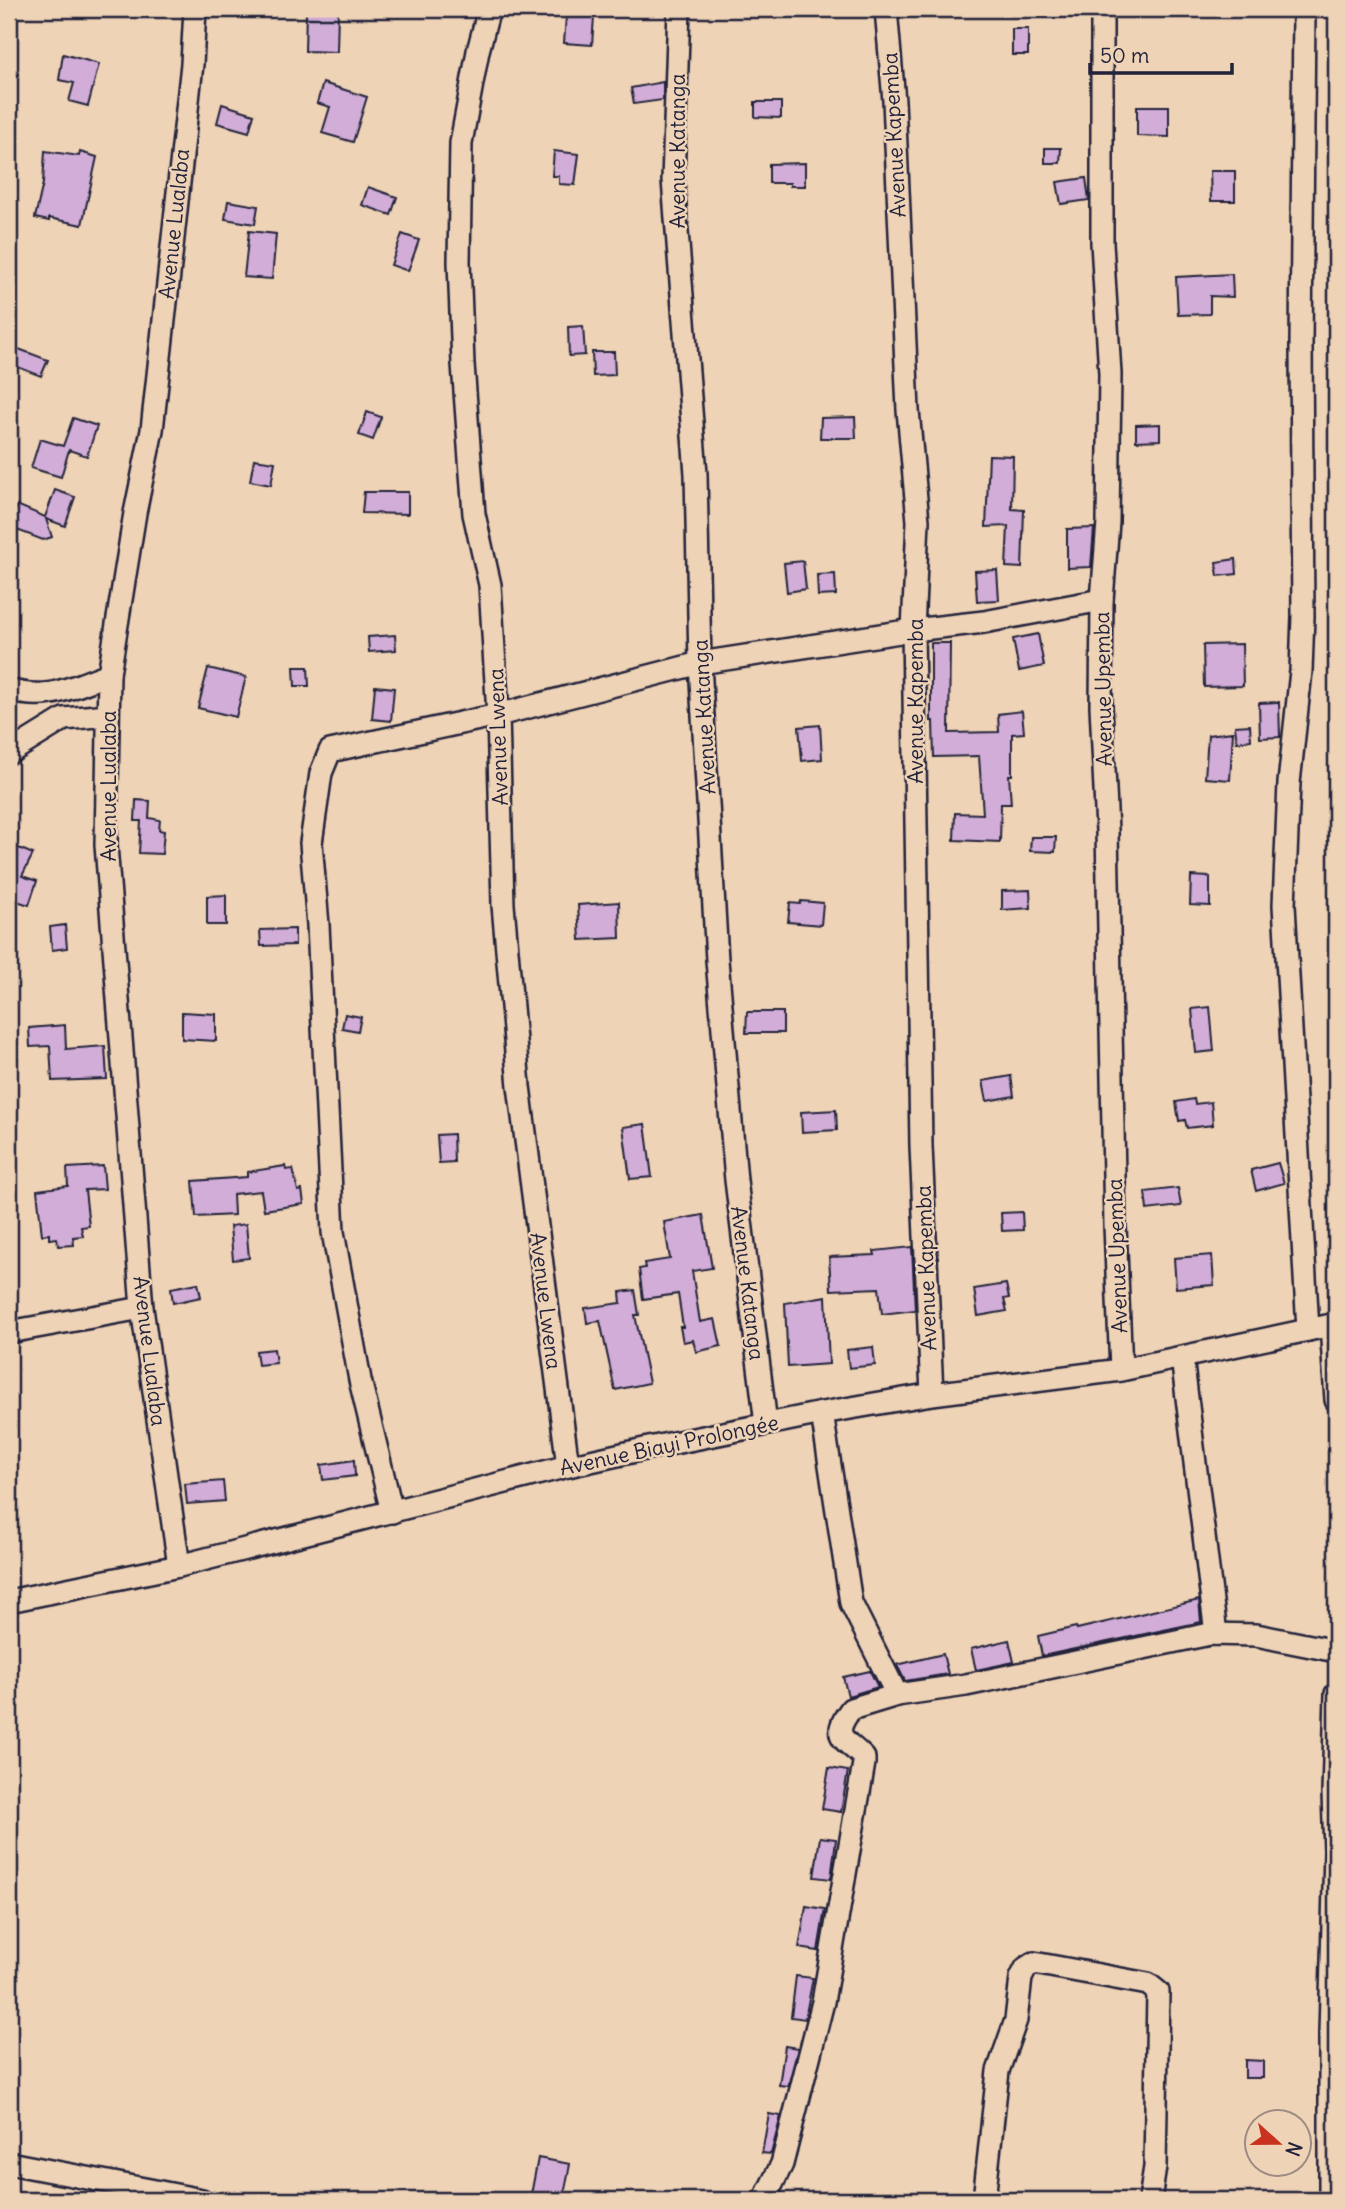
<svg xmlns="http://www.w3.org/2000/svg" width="1345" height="2209" font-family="Delius,sans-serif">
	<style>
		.building { fill: #d1add7; stroke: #22223b; stroke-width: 2 }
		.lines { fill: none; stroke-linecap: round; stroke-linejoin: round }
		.minor-casing { stroke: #22223b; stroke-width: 26 }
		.minor { stroke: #efd3b6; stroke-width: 21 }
		.labels { text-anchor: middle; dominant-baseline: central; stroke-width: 5; stroke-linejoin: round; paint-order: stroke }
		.street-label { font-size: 21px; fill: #22223b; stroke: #efd3b6 }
	</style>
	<rect width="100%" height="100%" fill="#efd3b6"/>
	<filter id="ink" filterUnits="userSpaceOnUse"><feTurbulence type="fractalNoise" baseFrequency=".0143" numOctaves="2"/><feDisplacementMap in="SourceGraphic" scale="14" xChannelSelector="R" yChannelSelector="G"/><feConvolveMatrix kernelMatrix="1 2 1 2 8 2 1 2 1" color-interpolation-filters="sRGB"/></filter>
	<g filter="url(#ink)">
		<g class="building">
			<polygon points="306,10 338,11 337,52 305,51"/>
			<polygon points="566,16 594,17 592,45 564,43"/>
			<rect x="1012" y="29" width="16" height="26"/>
			<polygon points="63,54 99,64 88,106 69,101 74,83 59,80"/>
			<polygon points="663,82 663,100 634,104 631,88"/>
			<polygon points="323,83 367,97 353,142 322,133 330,107 317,103"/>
			<polygon points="755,102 781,102 781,118 755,117"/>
			<polygon points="222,104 254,114 249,132 217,123"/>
			<polygon points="1137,106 1169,106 1169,137 1137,136"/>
			<polygon points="1045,148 1061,148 1060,163 1045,163"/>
			<polygon points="45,151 79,156 80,152 97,157 82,225 49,218 49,221 35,218 43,183"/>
			<polygon points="554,151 579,154 575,185 559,184 559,176 552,176"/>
			<polygon points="805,163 805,186 790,186 790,183 769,183 769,164"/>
			<polygon points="1210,171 1235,171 1235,201 1211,201"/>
			<polygon points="1086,178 1089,200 1061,204 1057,182"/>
			<polygon points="368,187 397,197 391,215 362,205"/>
			<polygon points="228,201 258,206 255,224 225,219"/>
			<polygon points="249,231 276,234 272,279 244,277"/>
			<polygon points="402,234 419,240 408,271 391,265"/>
			<polygon points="1232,274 1233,297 1210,296 1210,314 1178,315 1176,277"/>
			<polygon points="583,326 585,355 569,356 568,327"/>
			<polygon points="16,348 48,360 41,376 10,364"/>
			<polygon points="592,352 614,352 615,375 593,376"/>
			<polygon points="367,412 381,417 373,440 359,435"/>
			<polygon points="855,417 856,438 820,438 821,418"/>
			<polygon points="73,418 97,426 87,456 69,450 61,477 31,468 40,439 63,446"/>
			<polygon points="1160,424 1160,440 1136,441 1136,425"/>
			<polygon points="989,455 1013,456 1012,509 1024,510 1022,568 1006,567 1008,526 986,527"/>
			<polygon points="254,459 275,462 271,485 250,481"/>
			<polygon points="55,490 75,497 65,526 46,519 52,537 43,540 9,527 17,505 45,517"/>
			<polygon points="364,492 408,492 408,514 362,513"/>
			<polygon points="1094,528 1091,567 1067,568 1067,529"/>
			<polygon points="1236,559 1237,574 1218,576 1216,562"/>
			<polygon points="803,561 806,589 787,592 784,563"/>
			<polygon points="997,570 999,600 977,601 975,571"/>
			<polygon points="835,574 836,595 818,596 817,575"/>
			<polygon points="1038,634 1044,666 1019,671 1013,639"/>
			<polygon points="395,635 396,650 369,652 368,637"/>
			<polygon points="931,643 950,643 949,733 999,732 998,714 1022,711 1024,733 1012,734 1012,775 1009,775 1011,804 1001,804 1000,842 954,840 955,813 983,814 979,756 934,757 933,721 931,721"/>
			<polygon points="1242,644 1243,686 1204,687 1203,645"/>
			<polygon points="294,667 308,667 309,686 295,686"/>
			<polygon points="208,668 246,677 236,717 198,708"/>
			<polygon points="375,686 394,688 391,721 372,719"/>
			<polygon points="1279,702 1280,737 1260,738 1259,703"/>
			<polygon points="820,725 822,759 802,761 799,727"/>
			<polygon points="1250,725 1251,740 1237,742 1235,726"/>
			<polygon points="1233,732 1230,780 1205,778 1208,735"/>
			<polygon points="136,800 150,801 149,818 160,820 159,830 164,831 162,854 139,853 141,821 135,821"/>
			<polygon points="1031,837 1056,837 1055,852 1030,851"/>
			<polygon points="9,844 33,854 22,876 37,881 29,905 11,899 9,904"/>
			<polygon points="1191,876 1210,877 1210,906 1190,905"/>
			<polygon points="1030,890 1031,908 1002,910 1002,891"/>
			<polygon points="226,895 226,925 207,925 207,896"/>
			<polygon points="801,901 823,903 821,925 788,922 790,903 800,904"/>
			<polygon points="619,902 620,938 580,940 578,905"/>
			<polygon points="65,925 67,948 52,950 50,927"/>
			<polygon points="295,929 295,945 261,946 260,930"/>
			<polygon points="1210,1007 1214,1051 1196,1053 1192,1009"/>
			<polygon points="182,1012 216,1014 216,1041 182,1039"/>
			<polygon points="747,1012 783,1012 783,1033 746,1033"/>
			<polygon points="345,1014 361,1017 358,1031 342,1028"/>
			<polygon points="65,1025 66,1049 105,1046 107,1079 52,1081 50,1046 30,1047 29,1028"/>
			<polygon points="1011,1076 1014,1096 987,1101 983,1081"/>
			<polygon points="1194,1099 1195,1104 1211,1102 1213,1125 1187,1128 1185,1120 1179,1121 1176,1102"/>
			<polygon points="836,1110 837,1130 802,1132 801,1112"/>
			<polygon points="645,1124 652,1177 630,1179 623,1127"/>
			<polygon points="453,1134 454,1162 439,1163 437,1135"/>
			<polygon points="1278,1163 1284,1183 1256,1191 1251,1170"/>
			<polygon points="103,1166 105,1189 85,1190 89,1226 81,1227 83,1236 73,1237 74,1245 58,1246 57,1238 49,1239 49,1234 42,1235 37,1190 68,1186 67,1168"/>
			<polygon points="285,1166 286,1170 293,1169 298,1191 302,1190 304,1204 264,1210 261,1191 233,1194 234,1215 196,1217 193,1181 247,1177 247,1172"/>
			<polygon points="1178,1188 1181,1206 1147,1210 1145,1192"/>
			<polygon points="1022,1212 1023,1230 1002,1231 1001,1213"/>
			<polygon points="703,1215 712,1268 692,1271 700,1322 715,1319 721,1346 696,1352 693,1340 683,1342 680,1327 683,1327 678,1294 643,1299 639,1269 645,1268 644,1263 670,1259 664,1222"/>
			<polygon points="246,1224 249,1258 233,1260 230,1226"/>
			<polygon points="912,1247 915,1310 882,1314 879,1288 831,1290 829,1257 875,1255 874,1251"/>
			<polygon points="1212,1255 1214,1285 1176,1288 1174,1258"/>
			<polygon points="198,1283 201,1297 173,1303 171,1288"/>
			<polygon points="1006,1284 1009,1298 1004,1299 1007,1311 978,1316 974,1289"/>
			<polygon points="635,1290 639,1315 635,1315 649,1383 615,1390 600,1321 587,1323 585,1308 621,1303 620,1292"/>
			<polygon points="826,1296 829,1364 788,1367 785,1303"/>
			<polygon points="873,1347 875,1365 849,1368 847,1350"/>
			<polygon points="274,1349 276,1363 258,1365 256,1351"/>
			<polygon points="354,1460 355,1476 323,1480 321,1465"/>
			<polygon points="223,1481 225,1501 187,1504 185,1484"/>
			<polygon points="1199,1600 1201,1622 1042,1656 1038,1636 1076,1627 1077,1629"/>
			<polygon points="1009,1640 1014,1662 976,1670 971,1649"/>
			<polygon points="943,1654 948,1674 905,1681 897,1665"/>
			<polygon points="870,1671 878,1687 848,1696 843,1677"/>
			<polygon points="829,1768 848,1771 841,1812 822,1809"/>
			<polygon points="820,1837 836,1839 831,1879 814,1877"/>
			<polygon points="806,1906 825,1909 818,1951 799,1948"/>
			<polygon points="796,1976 813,1978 805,2019 791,2017"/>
			<polygon points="785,2046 798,2048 788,2086 779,2085"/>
			<polygon points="1245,2060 1263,2061 1263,2078 1245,2078"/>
			<polygon points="769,2114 781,2116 771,2154 762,2153"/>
			<polygon points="538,2158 570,2164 563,2200 530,2200"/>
		</g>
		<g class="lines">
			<g class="minor-casing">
				<g id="minor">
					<polyline points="489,9 478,51 461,143 459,262 463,364 474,514 490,585 498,715 503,905 519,1086 568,1466"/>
					<polyline points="679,9 673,180 696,474 700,663 717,960 736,1180 766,1424"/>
					<polyline points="886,9 894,101 908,410 918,521 913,630 921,1146 932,1394"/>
					<polyline points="1102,9 1102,243 1110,374 1108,522 1102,600 1101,706 1107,831 1115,1226 1121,1370"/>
					<polyline points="1304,9 1301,347 1303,616 1301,671 1289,783 1284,905 1308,1330"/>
					<path d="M9,690C49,702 71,687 109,674"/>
					<polyline points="9,753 64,719 108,715"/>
					<polyline points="1331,1325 1336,1400"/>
					<polyline points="9,1332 142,1308"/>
					<polyline points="1182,1357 1216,1634"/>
					<polyline points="822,1413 851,1603 897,1695"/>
					<polyline points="392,1512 360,1380 333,1232 318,925 311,843 321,773 330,751 498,715 700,663 913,630 984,622 1102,600"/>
					<polyline points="179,1566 142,1308 106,845 109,674 135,513 152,430 192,64 195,9"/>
					<polyline points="9,1601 179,1566 568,1466 649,1448 822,1413 932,1394 1121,1370 1336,1324"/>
					<polyline points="9,2163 202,2200"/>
					<path d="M764,2200L782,2164L823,2002L864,1763V1758C846,1739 829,1738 851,1709L897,1695L966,1685L1210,1634L1256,1635L1336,1651"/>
					<polyline points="984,2200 998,2071 1016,2020 1021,1978 1026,1968 1034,1963 1148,1984 1158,1992 1155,2167 1150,2200"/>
					<polyline points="1330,2200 1330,2033 1335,1851 1333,1793 1336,1694"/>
				</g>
			</g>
			<use href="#minor" class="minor"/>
		</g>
	</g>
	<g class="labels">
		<g class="street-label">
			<text transform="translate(894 135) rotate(-93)">Avenue Kapemba</text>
			<text transform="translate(677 151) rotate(-90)">Avenue Katanga</text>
			<text transform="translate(174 224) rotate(-84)">Avenue Lualaba</text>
			<text transform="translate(1103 689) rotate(-91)">Avenue Upemba</text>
			<text transform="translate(915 701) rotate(-90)">Avenue Kapemba</text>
			<text transform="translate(704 717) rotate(-93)">Avenue Katanga</text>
			<text transform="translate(498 737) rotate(-92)">Avenue Lwena</text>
			<text transform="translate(108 786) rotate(-90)">Avenue Lualaba</text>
			<text transform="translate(1117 1256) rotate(-92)">Avenue Upemba</text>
			<text transform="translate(926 1268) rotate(-92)">Avenue Kapemba</text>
			<text transform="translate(748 1283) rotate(83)">Avenue Katanga</text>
			<text transform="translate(546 1301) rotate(83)">Avenue Lwena</text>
			<text transform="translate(150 1351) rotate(83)">Avenue Lualaba</text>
			<text transform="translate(669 1445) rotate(-12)">Avenue Biayi Prolongée</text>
		</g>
	</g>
	<rect width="1345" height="2209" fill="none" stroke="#efd3b6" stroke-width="35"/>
	<rect x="18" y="18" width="1310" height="2174" fill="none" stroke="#22223b" stroke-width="2.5" filter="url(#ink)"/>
	<g transform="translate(1278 2143) rotate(111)"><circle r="33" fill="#efd3b6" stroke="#9d8c85" stroke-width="2"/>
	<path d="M0-5L12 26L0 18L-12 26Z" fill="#c8321e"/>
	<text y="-10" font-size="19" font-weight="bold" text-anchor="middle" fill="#22223b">N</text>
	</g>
	<path d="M1090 63v10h142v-10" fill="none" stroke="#22223b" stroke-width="3.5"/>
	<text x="1100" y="63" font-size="21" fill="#22223b" stroke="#efd3b6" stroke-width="5" paint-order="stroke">50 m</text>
</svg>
